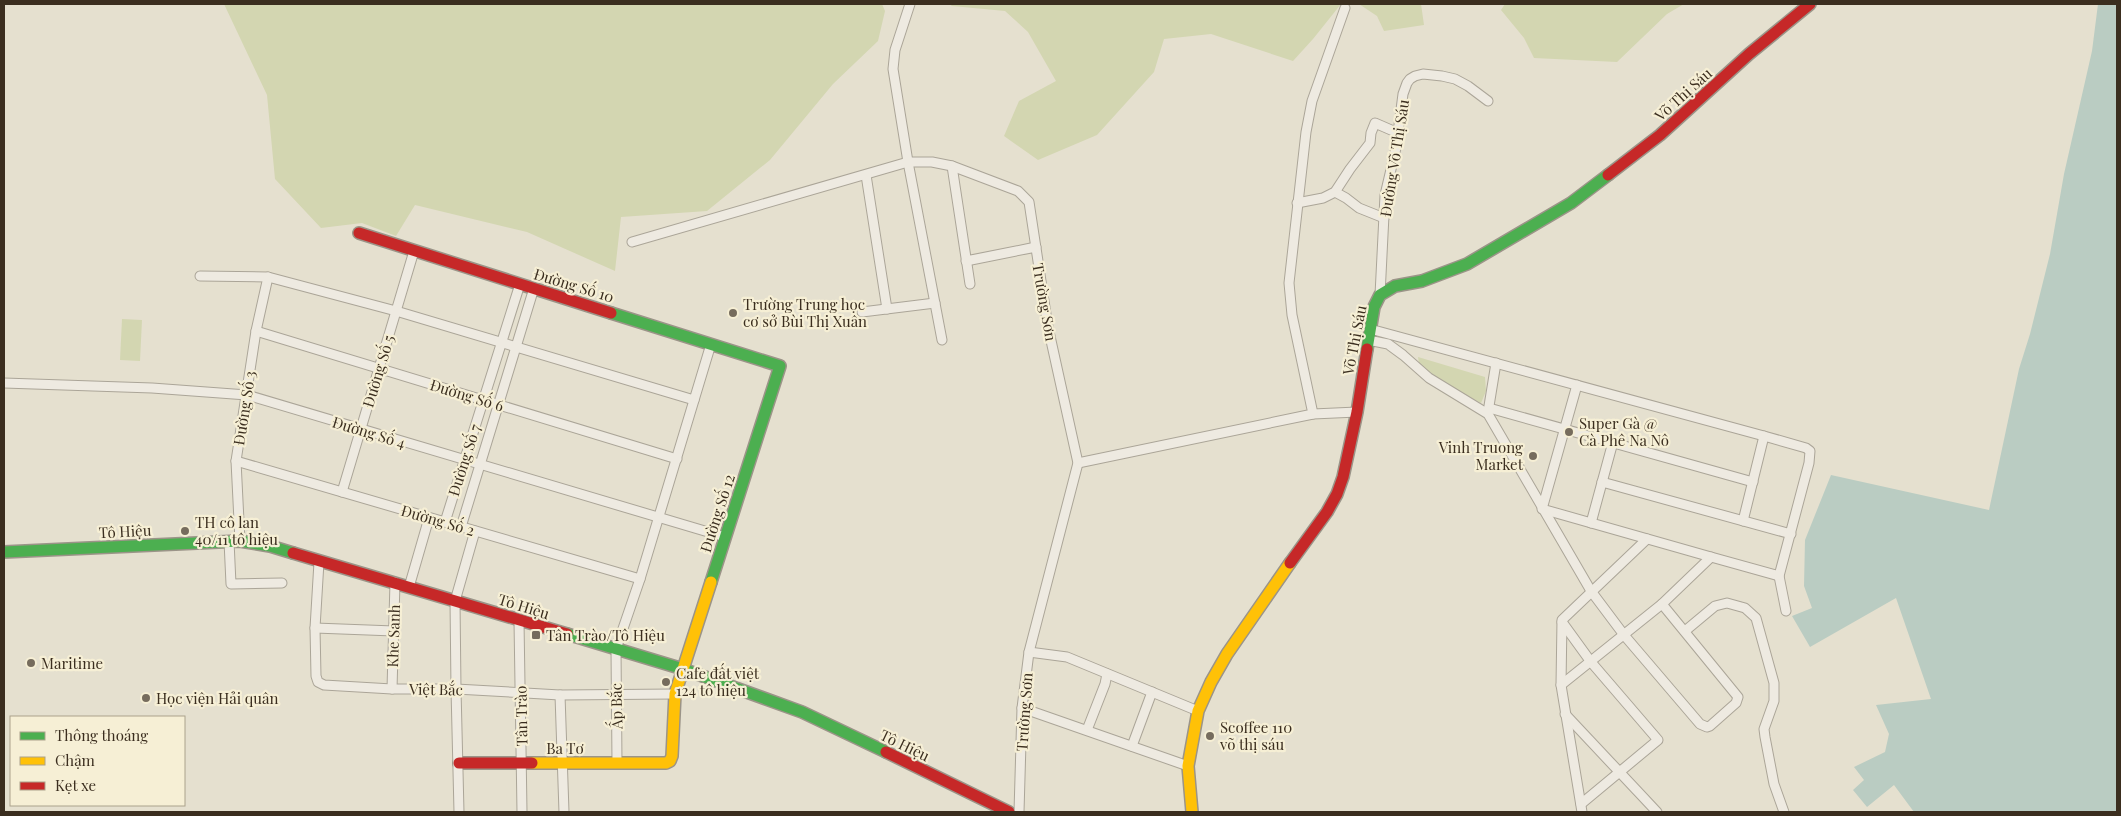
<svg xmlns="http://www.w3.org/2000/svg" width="2121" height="816" font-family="'Playfair Display',serif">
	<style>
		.green { fill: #d3d6b1 }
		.water { fill: #baccc2 }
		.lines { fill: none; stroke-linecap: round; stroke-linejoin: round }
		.street-casing { stroke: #aba598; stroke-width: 11 }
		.fast-casing { stroke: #9b9488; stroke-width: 14 }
		.slow-casing { stroke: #9b9488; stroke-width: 14 }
		.jam-casing { stroke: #9b9488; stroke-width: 14 }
		.street { stroke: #eeeae1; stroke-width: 9 }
		.fast { stroke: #4caf50; stroke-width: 11 }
		.slow { stroke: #ffc107; stroke-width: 11 }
		.jam { stroke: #c62828; stroke-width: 11 }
		.poi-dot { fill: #766c5d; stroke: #f6efd5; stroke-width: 2 }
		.labels { text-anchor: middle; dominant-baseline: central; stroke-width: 4.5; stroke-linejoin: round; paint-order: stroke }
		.street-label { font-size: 15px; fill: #3b2e1f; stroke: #f6efd5 }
		.poi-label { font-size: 15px; fill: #3b2e1f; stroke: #f6efd5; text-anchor: start }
	</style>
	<rect width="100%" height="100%" fill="#e5e0cf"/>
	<g class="green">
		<polygon points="224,4 882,4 885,11 878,41 833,84 770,160 707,211 621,217 615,271 527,232 415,205 396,236 362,223 321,228 275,179 267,95"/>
		<polygon points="949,4 1341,4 1313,39 1293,61 1211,34 1164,39 1154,72 1097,135 1038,160 1004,136 1019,101 1056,81 1028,32 1005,11 952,6"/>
		<polygon points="1359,4 1421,4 1424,25 1384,31 1377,16"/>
		<polygon points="1505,4 1684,4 1667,14 1617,62 1534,58 1524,38 1501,10"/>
		<polygon points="122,319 142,320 140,361 120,360"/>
		<polygon points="1418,357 1485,377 1486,391 1481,403 1454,390 1419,364"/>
	</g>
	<polygon class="water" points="2098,4 2117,4 2117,812 1914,812 1894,785 1867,807 1853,790 1864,780 1854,767 1885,752 1889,734 1876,705 1931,699 1896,598 1810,647 1792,616 1812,608 1804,586 1805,540 1831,475 1989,510 2019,369 2030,334 2050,254 2064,174 2092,51"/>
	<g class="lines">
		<g class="street-casing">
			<g id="street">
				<polyline points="910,4 895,50 893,69 908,162 942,340"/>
				<polyline points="952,166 970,284"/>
				<polyline points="866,175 887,309"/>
				<polyline points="1335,192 1346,198 1359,208 1384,218"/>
				<polyline points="1297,203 1323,198 1335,192 1350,169 1370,143 1371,133 1375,123 1398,133"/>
				<polyline points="632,242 908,162 932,162 952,166 1018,191 1029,202 1048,327 1078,463 1029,652 1022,708 1019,812"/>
				<polyline points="966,261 1036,247"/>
				<polyline points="200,276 268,277 396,311 694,400"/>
				<polyline points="1380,295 1385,195 1396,148 1403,94 1407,83 1410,79 1415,76 1423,74 1442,76 1455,79 1468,86 1488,101"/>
				<polyline points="862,312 935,303"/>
				<polyline points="1370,329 1764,436 1806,448 1810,451 1809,463 1779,576 1711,557 1662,604 1561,685"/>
				<polyline points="256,331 677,459"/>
				<polyline points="1368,340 1388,344 1403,355 1429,378 1488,414 1591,591 1624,635 1700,724 1707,727 1710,726 1736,703 1738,697 1662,604"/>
				<polyline points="4,383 152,388 247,395 725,537"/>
				<polyline points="1577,385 1542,509 1711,557"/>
				<polyline points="1489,408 1753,482"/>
				<polyline points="1488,412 1496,363"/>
				<polyline points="1313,414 1357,412"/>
				<polyline points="236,461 640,579"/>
				<polyline points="1078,463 1313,414 1292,315 1289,283 1306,132 1312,101 1345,8"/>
				<polyline points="1602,482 1791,534"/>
				<polyline points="342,492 414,251"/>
				<polyline points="1743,521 1764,436"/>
				<polyline points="445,522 520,284"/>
				<polyline points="1591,523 1613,442"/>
				<polyline points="461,527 534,288"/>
				<polyline points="229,541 231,584 282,583"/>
				<polyline points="240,541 236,461 256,331 268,277"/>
				<polyline points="319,562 315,628 316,676 318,682 324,685 392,689 456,689 560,695 675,694"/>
				<polyline points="1779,576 1786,611"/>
				<polyline points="409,587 429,518"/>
				<polyline points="519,621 522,812"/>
				<polyline points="1562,622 1591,662 1658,740 1581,804"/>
				<polyline points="315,628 394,631"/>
				<polyline points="1685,631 1715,606 1727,603 1745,608 1756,618 1774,683 1774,701 1764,729 1765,737 1774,784 1784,812"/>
				<polyline points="1029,652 1067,657 1198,711"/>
				<polyline points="392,689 395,582"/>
				<polyline points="560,695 564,812"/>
				<polyline points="1022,708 1188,766"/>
				<polyline points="1565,714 1657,812"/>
				<polyline points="1087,730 1105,684 1107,674"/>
				<polyline points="1132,746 1152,692"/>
				<polyline points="617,763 616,649 640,579 711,344"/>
				<polyline points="459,812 456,689 455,601 475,531"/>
				<polyline points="1582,812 1561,685 1562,620 1647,539"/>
			</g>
		</g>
		<g class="fast-casing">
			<g id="fast">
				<polyline points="611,313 780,366 711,582"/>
				<polyline points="1367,349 1374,307 1380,295 1395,286 1422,281 1467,264 1571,203 1608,175"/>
				<polyline points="4,552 240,541 270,546 293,553"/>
				<polyline points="567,634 683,669 802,712 886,752"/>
			</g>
		</g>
		<g class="slow-casing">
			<g id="slow">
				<polyline points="532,763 666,763 670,761 672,756 675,694 711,582"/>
				<polyline points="1192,812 1188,766 1198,711 1211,682 1227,654 1290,563"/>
			</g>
		</g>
		<g class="jam-casing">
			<g id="jam">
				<polyline points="1608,175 1660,135 1749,54 1810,4"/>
				<polyline points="359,233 611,313"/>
				<polyline points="293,553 567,634"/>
				<polyline points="1290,563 1327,512 1337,494 1343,477 1357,412 1367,349"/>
				<polyline points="886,752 1009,812"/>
				<polyline points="459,763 532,763"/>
			</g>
		</g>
		<use href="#street" class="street"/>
		<use href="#fast" class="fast"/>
		<use href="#slow" class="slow"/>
		<use href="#jam" class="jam"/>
	</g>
	<g class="poi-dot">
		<circle cx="733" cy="313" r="5"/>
		<circle cx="1569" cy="432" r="5"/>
		<circle cx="1533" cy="456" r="5"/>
		<circle cx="185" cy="531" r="5"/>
		<rect x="531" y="630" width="10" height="10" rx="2.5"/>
		<circle cx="31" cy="663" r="5"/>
		<circle cx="666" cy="682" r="5"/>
		<circle cx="146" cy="698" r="5"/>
		<circle cx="1210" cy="736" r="5"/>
	</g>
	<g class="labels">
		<g class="street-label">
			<text transform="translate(1683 94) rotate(-42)">Võ Thị Sáu</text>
			<text transform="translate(1394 158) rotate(-81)">Đường Võ Thị Sáu</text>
			<text transform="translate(574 285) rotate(17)">Đường Số 10</text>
			<text transform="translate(1045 302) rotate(80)">Trường Sơn</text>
			<text transform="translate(1354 340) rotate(-79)">Võ Thị Sáu</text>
			<text transform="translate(378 371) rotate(-73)">Đường Số 5</text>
			<text transform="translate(467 395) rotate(17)">Đường Số 6</text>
			<text transform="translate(244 408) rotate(-81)">Đường Số 3</text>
			<text transform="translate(369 432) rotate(17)">Đường Số 4</text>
			<text transform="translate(464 460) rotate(-72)">Đường Số 7</text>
			<text transform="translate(717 513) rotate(-72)">Đường Số 12</text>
			<text transform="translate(438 520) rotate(16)">Đường Số 2</text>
			<text transform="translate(125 531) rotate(-3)">Tô Hiệu</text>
			<text transform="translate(524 606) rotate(17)">Tô Hiệu</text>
			<text transform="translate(393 636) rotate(-88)">Khe Sanh</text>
			<text transform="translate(436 689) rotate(1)">Việt Bắc</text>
			<text transform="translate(616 706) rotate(-91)">Ấp Bắc</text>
			<text transform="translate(1024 712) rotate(-86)">Trường Sơn</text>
			<text transform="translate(521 716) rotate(-91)">Tân Trào</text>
			<text transform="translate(905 745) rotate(26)">Tô Hiệu</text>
			<text x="565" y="748">Ba Tơ</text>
		</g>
		<g class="poi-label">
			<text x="743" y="304">Trường Trung học<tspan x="743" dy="17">cơ sở Bùi Thị Xuân</tspan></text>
			<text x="1579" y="423">Super Gà @<tspan x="1579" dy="17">Cà Phê Na Nô</tspan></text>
			<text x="1523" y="447" text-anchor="end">Vinh Truong<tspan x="1523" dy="17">Market</tspan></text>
			<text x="195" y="522">TH cô lan<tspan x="195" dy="17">40/11 tô hiệu</tspan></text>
			<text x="546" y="635">Tân Trào/Tô Hiệu</text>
			<text x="41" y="663">Maritime</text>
			<text x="676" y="673">Cafe đất việt<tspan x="676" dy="17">124 tô hiệu</tspan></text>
			<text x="156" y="698">Học viện Hải quân</text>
			<text x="1220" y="727">Scoffee 110<tspan x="1220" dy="17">võ thị sáu</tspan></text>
		</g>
	</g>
	<rect width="2121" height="816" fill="none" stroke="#3b2e1f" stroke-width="10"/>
	<rect x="10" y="716" width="175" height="90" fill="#f6efd5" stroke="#aba28c"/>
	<rect x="20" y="732" width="25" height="8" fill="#4caf50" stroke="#aba28c"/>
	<text x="55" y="741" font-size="15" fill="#3b2e1f">Thông thoáng</text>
	<rect x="20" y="757" width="25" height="8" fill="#ffc107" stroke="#aba28c"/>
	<text x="55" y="766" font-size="15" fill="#3b2e1f">Chậm</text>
	<rect x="20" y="782" width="25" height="8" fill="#c62828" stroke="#aba28c"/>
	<text x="55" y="791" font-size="15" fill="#3b2e1f">Kẹt xe</text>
</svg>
